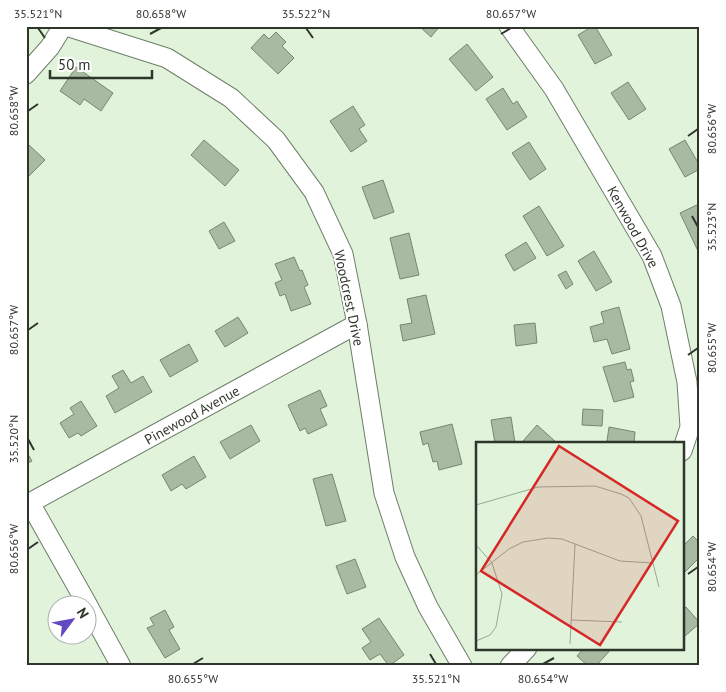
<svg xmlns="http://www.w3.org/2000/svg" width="726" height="692" font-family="'PT Sans',sans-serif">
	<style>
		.building { fill: #a8baa2; stroke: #768771 }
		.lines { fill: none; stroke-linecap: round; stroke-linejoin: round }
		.minor-casing { stroke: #6e7f69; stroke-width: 21 }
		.minor { stroke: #fff; stroke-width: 19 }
		.ticks { fill: none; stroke: #2e352b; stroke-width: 2 }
		.labels { text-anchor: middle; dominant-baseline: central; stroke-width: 4; stroke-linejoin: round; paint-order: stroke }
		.street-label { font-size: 14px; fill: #2e352b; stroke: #fff }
		.inset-road { fill: none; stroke: #99a895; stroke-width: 1 }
		.view { fill: #d62828; fill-opacity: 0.15; stroke: #d62828; stroke-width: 2.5 }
		.inset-edge { fill: none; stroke: #2e352b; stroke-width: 2.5 }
		.neatline { fill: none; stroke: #2e352b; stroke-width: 2 }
		.ticks-label { font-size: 12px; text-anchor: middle; fill: #2e352b }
	</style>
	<rect width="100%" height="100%" fill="#e1f4db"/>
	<g class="building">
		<polygon points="419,26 440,26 431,37"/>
		<polygon points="593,26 595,26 612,55 595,64 578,35"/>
		<polygon points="276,32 286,42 282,46 294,58 278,74 251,48 264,34 269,39"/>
		<polygon points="467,44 493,77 476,91 449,59"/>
		<polygon points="76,67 113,93 101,111 84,99 80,105 60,91"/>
		<polygon points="628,82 646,109 629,120 611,93"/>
		<polygon points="503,88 513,104 517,101 527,117 507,130 486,99"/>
		<polygon points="353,106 365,125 359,129 367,141 351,152 330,121"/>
		<polygon points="204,140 239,170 225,186 191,155"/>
		<polygon points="685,140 700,166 700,169 685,177 669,149"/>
		<polygon points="529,142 546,169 530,180 512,153"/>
		<polygon points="29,145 45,160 26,179 26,148"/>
		<polygon points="383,180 394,212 374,219 362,187"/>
		<polygon points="699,204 700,250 698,251 680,213"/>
		<polygon points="539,206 564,246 547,256 523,216"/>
		<polygon points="224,222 235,241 219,249 209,231"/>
		<polygon points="409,233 419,275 400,279 390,238"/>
		<polygon points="526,242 536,258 514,271 505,255"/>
		<polygon points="594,251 612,282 596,291 578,261"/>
		<polygon points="294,257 300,271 302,270 308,285 304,287 311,304 291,311 285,294 280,296 275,283 282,280 275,264"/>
		<polygon points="566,271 573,284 566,289 558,275"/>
		<polygon points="426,295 435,334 403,341 400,325 412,323 407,299"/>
		<polygon points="619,307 630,349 612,354 607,339 594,342 590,327 604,323 601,312"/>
		<polygon points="238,317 248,333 225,347 215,331"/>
		<polygon points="535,323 537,343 516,346 514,325"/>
		<polygon points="189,344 198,361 170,377 160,360"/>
		<polygon points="625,362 627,370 631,369 634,381 630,382 634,397 614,402 603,367"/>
		<polygon points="123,370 131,383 143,376 152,392 115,413 106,396 119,388 112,376"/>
		<polygon points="320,390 327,406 320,409 327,425 308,434 305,428 300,431 288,405"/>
		<polygon points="81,401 97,426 81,436 78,433 69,438 60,423 74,414 70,408"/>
		<polygon points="583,409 603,410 602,426 582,425"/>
		<polygon points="511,417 515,443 495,443 491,420"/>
		<polygon points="452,424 462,464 439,470 437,461 433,462 428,443 423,445 420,432"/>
		<polygon points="251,425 260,441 230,459 220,442"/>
		<polygon points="537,425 557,443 525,443 523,441"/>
		<polygon points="609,427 635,432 634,443 616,443 607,441"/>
		<polygon points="26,451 32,461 26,464"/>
		<polygon points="194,456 206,477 186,489 182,484 171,491 162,475"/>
		<polygon points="332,474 346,521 326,526 313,479"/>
		<polygon points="693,536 700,543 700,557 682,575 682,547"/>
		<polygon points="355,559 366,587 347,594 336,566"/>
		<polygon points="686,607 700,623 685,636 682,633 682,610"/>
		<polygon points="165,610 174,627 169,630 180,649 165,658 147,628 154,625 150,618"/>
		<polygon points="379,618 404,655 389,666 380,654 370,660 362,648 371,642 362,629"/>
		<polygon points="584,648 612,648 596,666 588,666 577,656"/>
	</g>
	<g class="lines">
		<g class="minor-casing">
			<g id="minor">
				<polyline points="66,26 167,58 231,98 276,140 314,192 343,254 357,324 384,493 405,557 428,607 462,666"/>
				<polyline points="509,26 554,89 652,256 671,306 687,382 690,427 682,451"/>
				<polyline points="26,74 50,47 63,26"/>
				<polyline points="30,503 87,604"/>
				<polyline points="26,505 357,324"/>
				<polyline points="88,606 121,666"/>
				<polyline points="510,666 527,648"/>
			</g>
		</g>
		<use href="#minor" class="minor"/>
	</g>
	<path class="ticks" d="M38,28L45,38M306,28L313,38M150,34L161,28M501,34L511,28M28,111L38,104M688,136L698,129M692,216L698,227M28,330L38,323M688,355L698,348M28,439L34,450M28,549L38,542M688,574L698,567M430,654L436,664M193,664L203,658M543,664L554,658"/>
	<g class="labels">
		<g class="street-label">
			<text transform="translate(633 227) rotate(61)">Kenwood Drive</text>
			<text transform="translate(349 298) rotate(78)">Woodcrest Drive</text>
			<text transform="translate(192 415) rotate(-29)">Pinewood Avenue</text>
		</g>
	</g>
	<g transform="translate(476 442)">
		<rect width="208" height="208" fill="#e1f4db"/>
		<path class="inset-road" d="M0,63L62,45L119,44L145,52L153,56L165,74L183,145M0,103L16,121L26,152L20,185L14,193L0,199M0,133L33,107L47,100L72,96L86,97L144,119L177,121M95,178L146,180M94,202L99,102"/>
		<path class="view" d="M83,4L202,79L124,203L5,129Z"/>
		<rect width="208" height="208" class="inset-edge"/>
	</g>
	<rect width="726" height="692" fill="none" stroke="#ffffff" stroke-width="55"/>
	<g transform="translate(72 620) rotate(58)"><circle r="24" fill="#ffffff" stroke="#abaeaa"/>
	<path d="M0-4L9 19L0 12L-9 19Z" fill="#6248c1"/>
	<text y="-8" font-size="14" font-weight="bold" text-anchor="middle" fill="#2e352b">N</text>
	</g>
	<path d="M50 70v8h102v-8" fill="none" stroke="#2e352b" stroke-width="2.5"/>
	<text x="58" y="70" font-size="15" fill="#2e352b" stroke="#ffffff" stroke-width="4" paint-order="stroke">50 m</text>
	<rect x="28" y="28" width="670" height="636" class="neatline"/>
	<g class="ticks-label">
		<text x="38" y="18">35.521°N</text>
		<text x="161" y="18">80.658°W</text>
		<text x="306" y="18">35.522°N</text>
		<text x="511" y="18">80.657°W</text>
		<text transform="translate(14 111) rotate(-90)" y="4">80.658°W</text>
		<text transform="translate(712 129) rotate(-90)" y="4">80.656°W</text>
		<text transform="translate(712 227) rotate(-90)" y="4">35.523°N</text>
		<text transform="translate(14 330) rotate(-90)" y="4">80.657°W</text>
		<text transform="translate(712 348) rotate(-90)" y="4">80.655°W</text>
		<text transform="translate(14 439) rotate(-90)" y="4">35.520°N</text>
		<text transform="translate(14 549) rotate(-90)" y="4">80.656°W</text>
		<text transform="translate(712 567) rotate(-90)" y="4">80.654°W</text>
		<text x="193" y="683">80.655°W</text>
		<text x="436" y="683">35.521°N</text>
		<text x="543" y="683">80.654°W</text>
	</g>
</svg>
